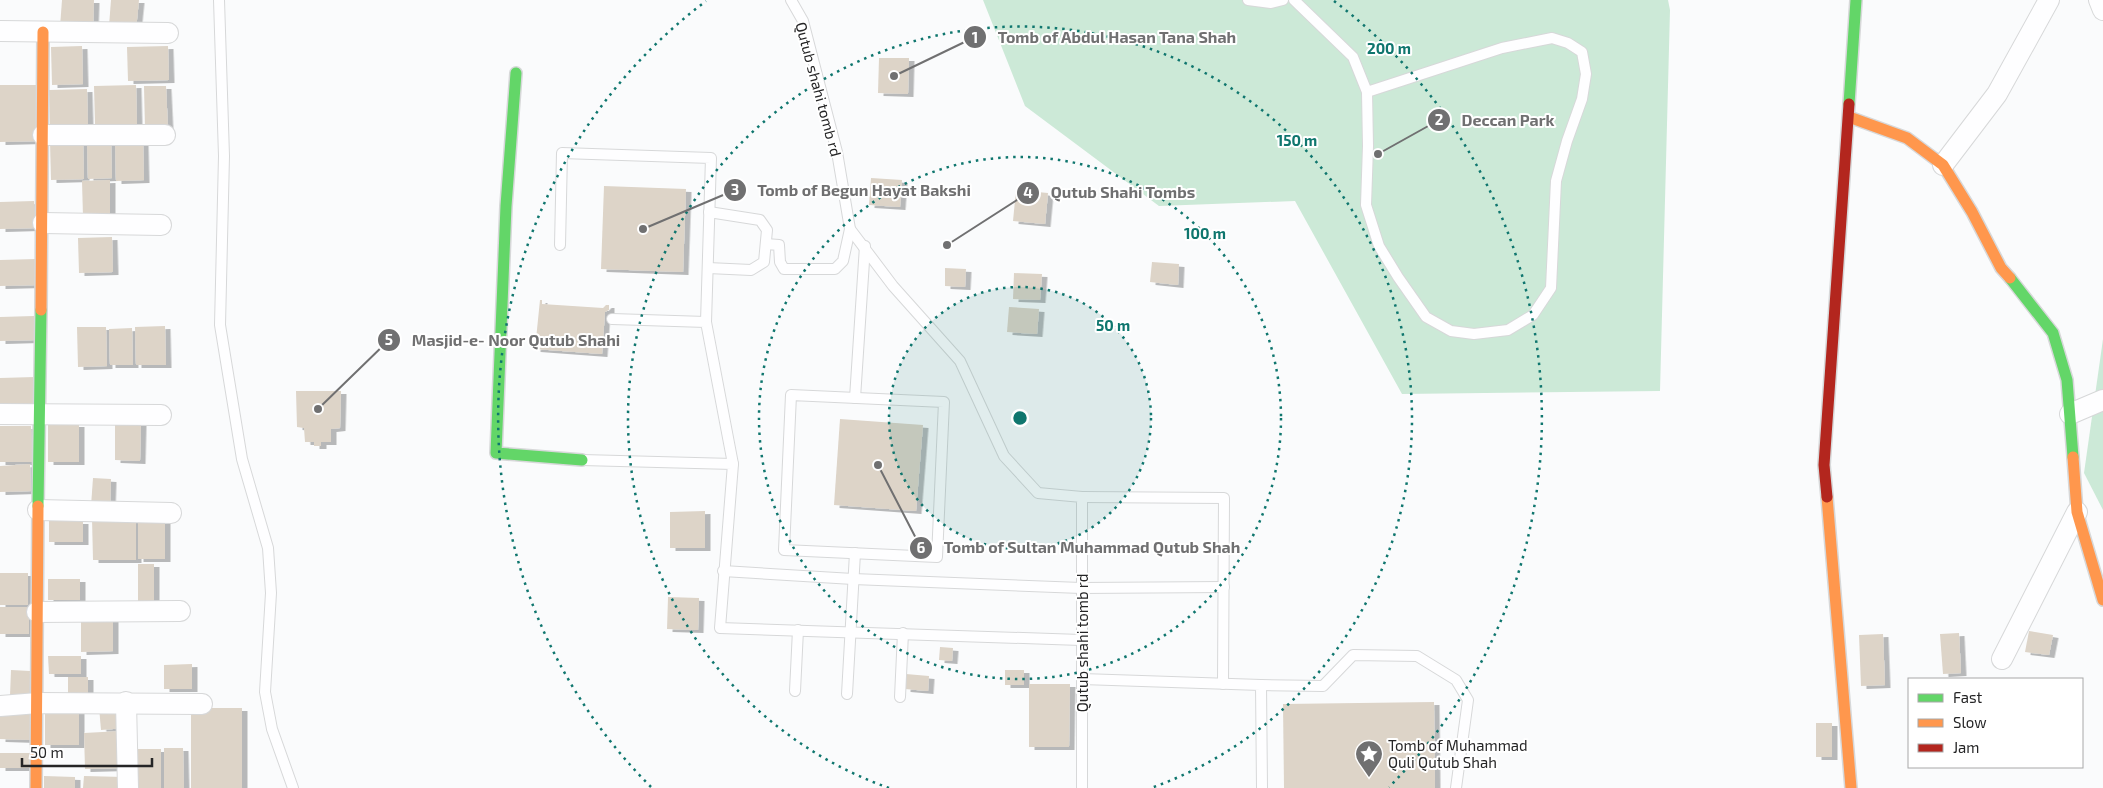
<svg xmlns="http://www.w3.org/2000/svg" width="2103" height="788" font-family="'Exo 2',sans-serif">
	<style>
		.green { fill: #cce9d7 }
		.building { fill: #ddd4c8; filter: url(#shadow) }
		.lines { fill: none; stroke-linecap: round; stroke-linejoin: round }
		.lane-casing { stroke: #d7d8d9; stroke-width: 12 }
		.street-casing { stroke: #d7d8d9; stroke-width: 22 }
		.fast-casing { stroke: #d7d8d9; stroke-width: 14 }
		.slow-casing { stroke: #d7d8d9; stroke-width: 14 }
		.jam-casing { stroke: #d7d8d9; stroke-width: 14 }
		.lane { stroke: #fefeff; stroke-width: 10 }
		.street { stroke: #fefeff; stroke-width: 20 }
		.fast { stroke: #63d668; stroke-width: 11 }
		.slow { stroke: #ff974d; stroke-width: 11 }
		.jam { stroke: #b3261e; stroke-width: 11 }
		.ring { fill: none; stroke: #0f766e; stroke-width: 2.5; stroke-dasharray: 2.5 5 }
		.labels { text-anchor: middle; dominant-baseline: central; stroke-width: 4; stroke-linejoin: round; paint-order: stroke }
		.street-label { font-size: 15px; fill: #252526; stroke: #fff }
		.poi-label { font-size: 15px; fill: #252526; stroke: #fff; text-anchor: start }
		.centre { fill: #0f766e; stroke: #fff; stroke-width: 2.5 }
		.ring-label { font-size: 15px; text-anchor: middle; font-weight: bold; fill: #0f766e; stroke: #fff; stroke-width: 4; stroke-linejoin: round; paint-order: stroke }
		.leader { fill: none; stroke: #707071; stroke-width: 2 }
		.callout-dot { fill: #707071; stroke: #fff; stroke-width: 2 }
		.mark-label { font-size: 15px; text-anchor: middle; font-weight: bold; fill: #fff }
		.callout-label { font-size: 16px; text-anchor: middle; font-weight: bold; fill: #707071; stroke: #fff; stroke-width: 4; stroke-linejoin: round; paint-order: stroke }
	</style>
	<defs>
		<filter id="shadow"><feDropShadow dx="5.5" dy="3" stdDeviation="0" flood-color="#0004"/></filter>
	</defs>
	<rect width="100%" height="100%" fill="#fafbfc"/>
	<g class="green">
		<polygon points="983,0 1668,0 1670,10 1660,391 1402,394 1295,201 1159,206 1025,106"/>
		<polygon points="2103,339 2103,510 2084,473"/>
	</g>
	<g class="building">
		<polygon points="62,0 94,0 93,28 60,27"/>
		<polygon points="111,0 139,0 136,29 109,26"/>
		<polygon points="82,46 83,84 52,85 51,47"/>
		<polygon points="168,46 169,80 128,81 127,47"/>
		<polygon points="879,58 909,58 908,94 878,93"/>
		<polygon points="0,85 36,85 38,141 0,142"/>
		<polygon points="136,85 137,124 95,125 94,86"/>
		<polygon points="144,86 166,86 168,129 145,129"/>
		<polygon points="87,89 88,125 50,126 49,90"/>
		<polygon points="115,140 143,140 144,180 116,181"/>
		<polygon points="83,141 84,179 51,180 50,142"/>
		<polygon points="111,141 112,178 88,179 87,142"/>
		<polygon points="871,178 902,180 900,207 869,205"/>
		<polygon points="110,180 110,216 83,217 82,181"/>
		<polygon points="604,186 686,189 683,272 601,269"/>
		<polygon points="1016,190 1048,193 1045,224 1013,221"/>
		<polygon points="34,201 35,228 0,229 0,202"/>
		<polygon points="112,237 113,272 79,273 78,238"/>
		<polygon points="36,259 37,285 0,286 0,260"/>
		<polygon points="1152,262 1179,264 1178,285 1150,282"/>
		<polygon points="945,268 966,269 965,287 945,286"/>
		<polygon points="1014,273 1042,274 1040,300 1013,299"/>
		<polygon points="540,300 542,300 542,304 603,308 606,305 609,305 609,310 605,312 602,354 535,349"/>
		<polygon points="1009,307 1039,309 1037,334 1007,332"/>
		<polygon points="34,316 35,340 0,341 0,317"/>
		<polygon points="165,326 166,365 136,365 135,327"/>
		<polygon points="77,327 106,327 107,366 78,367"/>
		<polygon points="132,328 133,365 110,365 109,329"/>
		<polygon points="35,377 36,408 0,409 0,378"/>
		<polygon points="296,391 341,391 340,428 331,429 331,442 321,442 321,446 314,446 314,442 305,442 304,428 297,427"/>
		<polygon points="840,419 923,425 916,511 834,505"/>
		<polygon points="115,422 141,423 140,461 115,460"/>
		<rect x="48" y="424" width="31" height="38"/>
		<polygon points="0,426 31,426 32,462 0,462"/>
		<polygon points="30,464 31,491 0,492 0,466"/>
		<polygon points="93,478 111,479 110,507 91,506"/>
		<polygon points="705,511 705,548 670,548 670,512"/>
		<polygon points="92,518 136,518 136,560 93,560"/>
		<rect x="49" y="521" width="34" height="21"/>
		<rect x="138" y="521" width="27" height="38"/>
		<rect x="138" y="564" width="16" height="40"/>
		<rect x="0" y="573" width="28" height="32"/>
		<rect x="48" y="579" width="32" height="21"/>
		<polygon points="668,597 699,598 698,630 667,629"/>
		<rect x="0" y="607" width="29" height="27"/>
		<polygon points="81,617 113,617 113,651 81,652"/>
		<polygon points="2029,631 2053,635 2049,655 2025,652"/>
		<polygon points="1959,633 1961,673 1943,674 1940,634"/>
		<polygon points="1883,634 1885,685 1861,686 1859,635"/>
		<polygon points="940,647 953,648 952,661 939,660"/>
		<polygon points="48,656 81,656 81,674 49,674"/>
		<polygon points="192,664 192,689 164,689 164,665"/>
		<polygon points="11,670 30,671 29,696 10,696"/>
		<rect x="1005" y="670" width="19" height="15"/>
		<polygon points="906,674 929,676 928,691 905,689"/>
		<rect x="68" y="677" width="20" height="19"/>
		<polygon points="1029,684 1070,684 1069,747 1029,747"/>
		<polygon points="1434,702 1435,788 1284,788 1283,704"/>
		<polygon points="124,705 125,728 101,730 99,707"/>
		<rect x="45" y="708" width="34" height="37"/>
		<rect x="191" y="708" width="51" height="80"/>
		<polygon points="0,711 32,712 31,740 0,739"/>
		<rect x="1816" y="723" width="16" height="34"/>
		<polygon points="121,731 122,768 85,769 84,733"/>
		<polygon points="164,748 183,748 184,788 164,788"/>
		<rect x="133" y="749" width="28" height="39"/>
		<rect x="0" y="753" width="30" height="15"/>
		<polygon points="44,776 75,777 75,788 44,788"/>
		<polygon points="84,776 124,777 124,788 83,788"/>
	</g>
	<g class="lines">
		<g class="lane-casing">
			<g id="lane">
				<polyline points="219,0 224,156 220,325 242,459 268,548 271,593 265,692 272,729 293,788"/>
				<polyline points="791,0 803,21 837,152 850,229 893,286 960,361 1004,456 1038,493 1082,497 1082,788"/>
				<polyline points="1248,0 1271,3 1283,0"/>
				<polyline points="1294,0 1353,57 1367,92 1368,146 1366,205 1379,246 1398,277 1426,317 1451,331 1474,334 1508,330 1533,315 1551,288 1556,181 1567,141 1582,99 1586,74 1582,52 1568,43 1552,38 1502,48 1367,92"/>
				<polyline points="766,244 779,245 780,262 784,269 835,269 843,261 850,229"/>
				<polyline points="560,245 562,153 711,158 706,322"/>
				<polyline points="708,268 751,270 764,262 767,230 760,220 709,212"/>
				<polyline points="612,319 706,322 733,464"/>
				<polygon points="791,395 944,402 937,557 784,550"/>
				<polyline points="855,398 865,246"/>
				<polyline points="582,460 733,464 720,628 1081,640"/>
				<polyline points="1082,497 1224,498 1223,684"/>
				<polyline points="723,571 853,579 1081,588 1224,587"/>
				<polyline points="1082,679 1261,685 1262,788"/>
				<polyline points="1261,685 1323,686 1353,655 1417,656 1456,680 1468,700 1456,788"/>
				<polyline points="795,691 798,630"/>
				<polyline points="847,694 855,553"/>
				<polyline points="900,697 903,633"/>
			</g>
		</g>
		<g class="street-casing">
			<g id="street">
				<polyline points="2099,0 2103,10"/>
				<polyline points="0,31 168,33"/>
				<polyline points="43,135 165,135"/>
				<polyline points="1943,165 1997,94 2049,0"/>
				<polyline points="43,223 161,225"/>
				<polyline points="0,414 161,415"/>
				<polyline points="2070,414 2103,400"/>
				<polyline points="38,510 171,513"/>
				<polyline points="37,612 180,611"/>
				<polyline points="2002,659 2077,512"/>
				<polyline points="126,702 128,788"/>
				<polyline points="0,706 38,703 202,704"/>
			</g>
		</g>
		<g class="fast-casing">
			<g id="fast">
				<polyline points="516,73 506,206 496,453 582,460"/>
				<polyline points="1849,104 1856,0"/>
				<polyline points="2010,278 2053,333 2067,380 2073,457"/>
				<polyline points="38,506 41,310"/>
			</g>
		</g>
		<g class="slow-casing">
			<g id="slow">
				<polyline points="1849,117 1907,138 1943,165 1972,212 2001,268 2010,278"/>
				<polyline points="41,310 43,32"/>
				<polyline points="2073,457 2077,512 2103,600"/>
				<polyline points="1827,497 1851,788"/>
				<polyline points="36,788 38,506"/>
			</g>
		</g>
		<g class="jam-casing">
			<polyline id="jam" points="1827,497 1824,465 1849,104"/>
		</g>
		<use href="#lane" class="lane"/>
		<use href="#street" class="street"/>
		<use href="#fast" class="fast"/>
		<use href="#slow" class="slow"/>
		<use href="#jam" class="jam"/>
	</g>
	<circle cx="1020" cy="418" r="131" fill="#0f766e" fill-opacity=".12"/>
	<g class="ring">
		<circle cx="1020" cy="418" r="131"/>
		<circle cx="1020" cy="418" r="261"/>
		<path d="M889 788A392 392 0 1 1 1151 788"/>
		<path d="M651 787A522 522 0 0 1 706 1M1334 1A522 522 0 0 1 1389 787"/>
	</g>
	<defs>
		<g id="sight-pin" transform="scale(1.4375)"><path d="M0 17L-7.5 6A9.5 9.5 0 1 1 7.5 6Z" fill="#707071" stroke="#fff"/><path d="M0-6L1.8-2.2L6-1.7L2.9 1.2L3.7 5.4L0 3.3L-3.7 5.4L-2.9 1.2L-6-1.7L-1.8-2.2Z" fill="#fff"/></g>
	</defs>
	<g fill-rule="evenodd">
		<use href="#sight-pin" x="1369" y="754"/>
	</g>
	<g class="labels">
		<g class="street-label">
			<text transform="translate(819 89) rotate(75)">Qutub shahi tomb rd</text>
			<text transform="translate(1082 643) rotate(-90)">Qutub shahi tomb rd</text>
		</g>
		<g class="poi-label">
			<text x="1388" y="745">Tomb of Muhammad<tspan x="1388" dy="17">Quli Qutub Shah</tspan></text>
		</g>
	</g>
	<circle cx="1020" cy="418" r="8" class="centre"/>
	<g class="ring-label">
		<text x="1389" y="54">200 m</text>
		<text x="1297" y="146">150 m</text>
		<text x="1205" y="239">100 m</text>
		<text x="1113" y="331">50 m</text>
	</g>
	<path class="leader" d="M894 76L975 37M1378 154L1439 120M643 229L735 190M947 245L1028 193M318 409L389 340M878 465L921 548"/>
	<g class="callout-dot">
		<circle cx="894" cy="76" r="5"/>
		<circle cx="1378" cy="154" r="5"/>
		<circle cx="643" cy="229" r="5"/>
		<circle cx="947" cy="245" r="5"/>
		<circle cx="318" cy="409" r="5"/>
		<circle cx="878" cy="465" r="5"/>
		<circle cx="975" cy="37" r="12"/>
		<circle cx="1439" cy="120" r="12"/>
		<circle cx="735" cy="190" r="12"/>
		<circle cx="1028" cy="193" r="12"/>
		<circle cx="389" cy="340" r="12"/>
		<circle cx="921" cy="548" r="12"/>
	</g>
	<g class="mark-label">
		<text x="975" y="43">1</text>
		<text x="1439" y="125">2</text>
		<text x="735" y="195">3</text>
		<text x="1028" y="198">4</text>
		<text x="389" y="345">5</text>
		<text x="921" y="553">6</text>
	</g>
	<g class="callout-label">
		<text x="1117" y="43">Tomb of Abdul Hasan Tana Shah</text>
		<text x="1508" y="126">Deccan Park</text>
		<text x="864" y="196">Tomb of Begun Hayat Bakshi</text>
		<text x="1123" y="198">Qutub Shahi Tombs</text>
		<text x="516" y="346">Masjid-e- Noor Qutub Shahi</text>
		<text x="1092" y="553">Tomb of Sultan Muhammad Qutub Shah</text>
	</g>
	<rect x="1908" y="678" width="175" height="90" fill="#ffffff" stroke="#a8a8a8"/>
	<rect x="1918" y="694" width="25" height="8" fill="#63d668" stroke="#a8a8a8"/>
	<text x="1953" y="703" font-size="15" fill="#252526">Fast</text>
	<rect x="1918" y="719" width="25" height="8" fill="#ff974d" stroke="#a8a8a8"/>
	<text x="1953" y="728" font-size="15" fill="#252526">Slow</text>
	<rect x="1918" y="744" width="25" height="8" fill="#b3261e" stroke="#a8a8a8"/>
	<text x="1953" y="753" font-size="15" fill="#252526">Jam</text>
	<path d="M22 758v8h130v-8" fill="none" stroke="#252526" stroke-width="2.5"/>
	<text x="30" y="758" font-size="15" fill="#252526" stroke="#ffffff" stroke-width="4" paint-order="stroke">50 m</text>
</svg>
